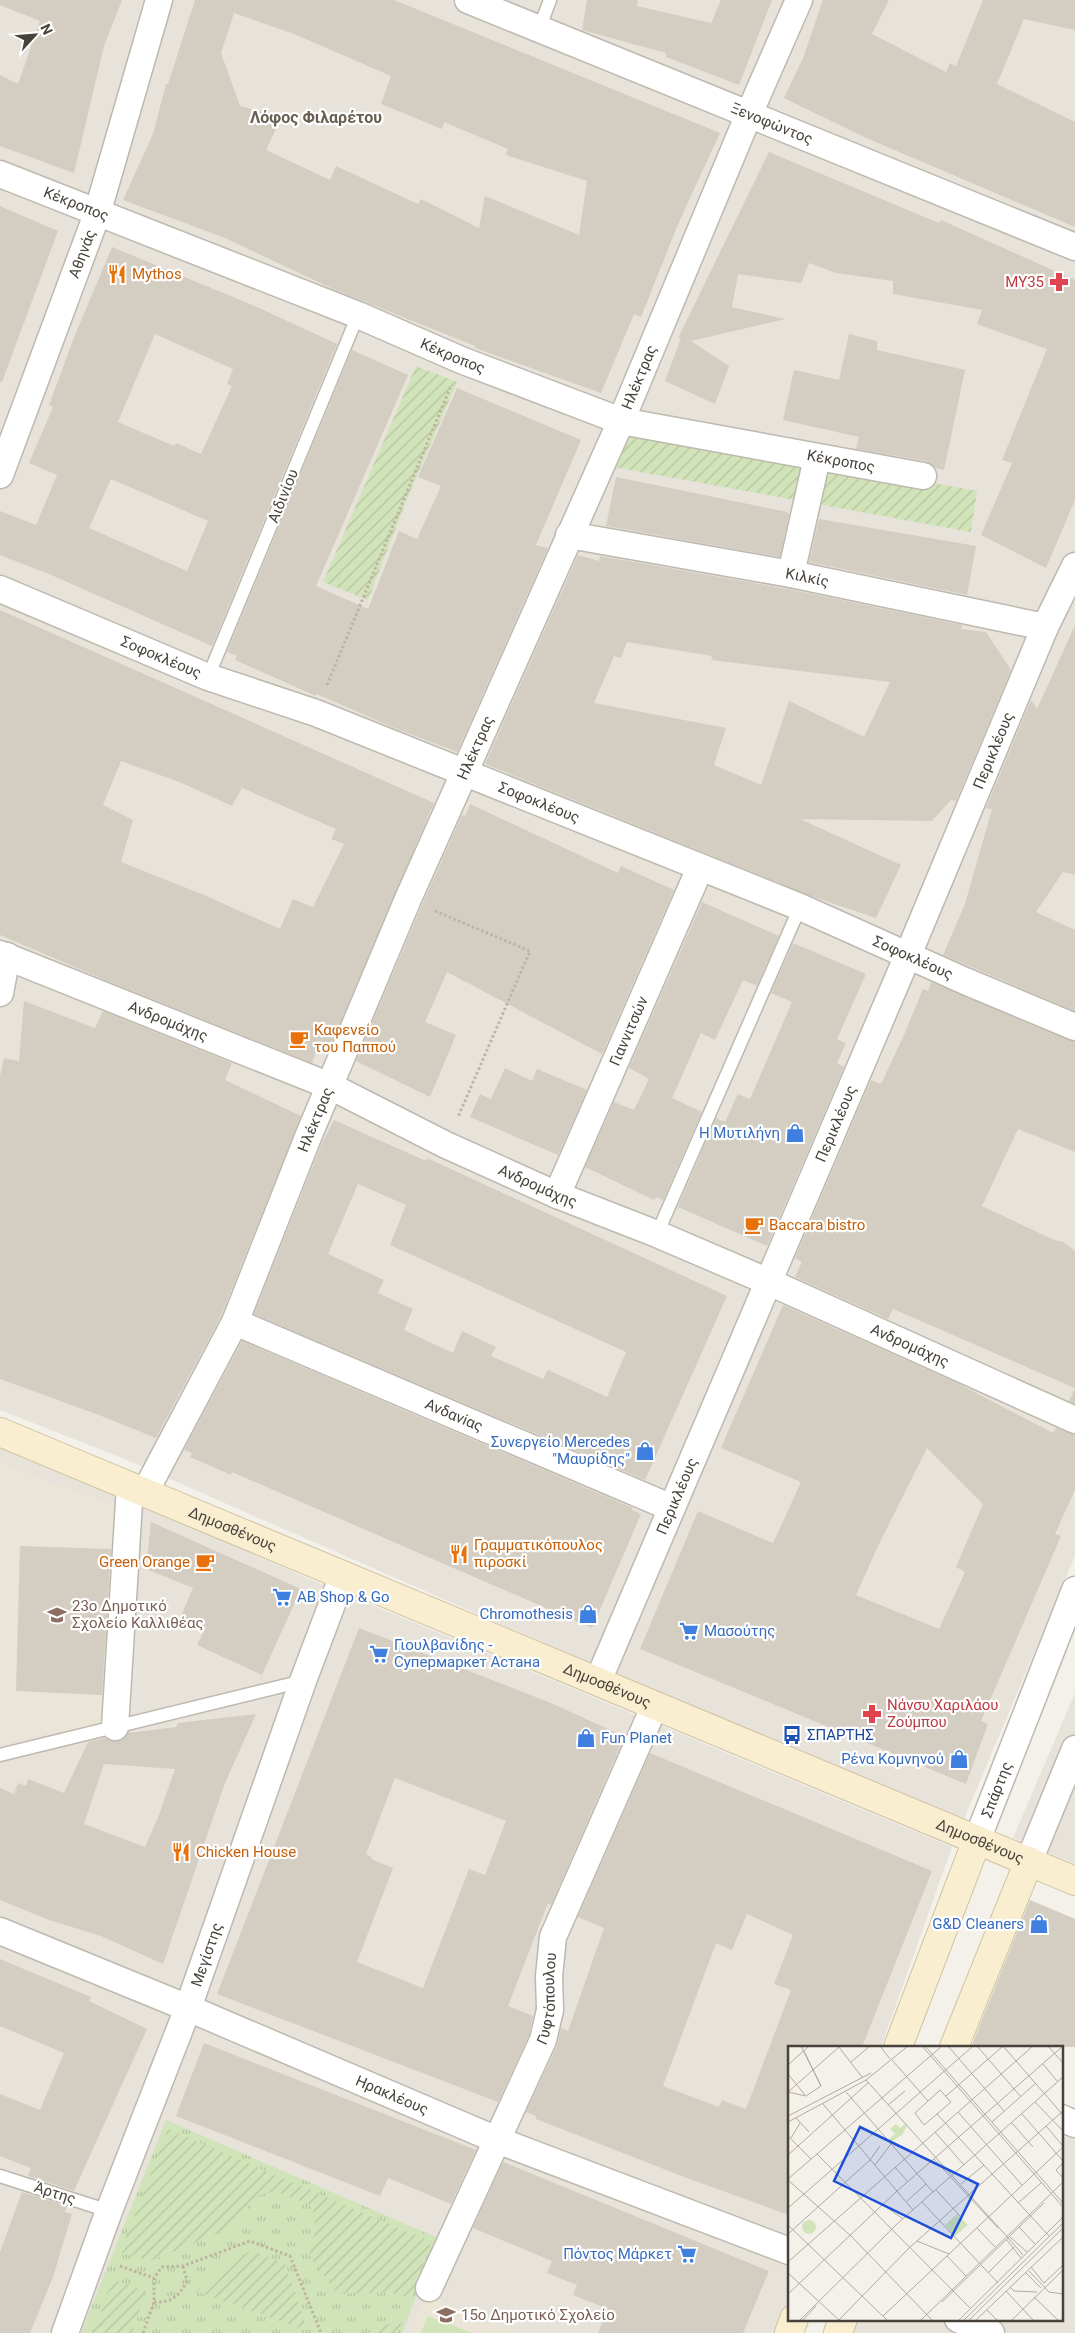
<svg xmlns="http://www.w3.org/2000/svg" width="1075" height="2333" font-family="Roboto,sans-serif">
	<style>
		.residential { fill: #e7e3da }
		.education { fill: #ebe5d7 }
		.grass { fill: url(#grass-tufts) }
		.garden { fill: url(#garden-furrows) }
		.pitch { fill: #d1e3b9 }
		.building { fill: #d4cdc2; fill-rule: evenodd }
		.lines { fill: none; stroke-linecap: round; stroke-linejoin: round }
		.lane-casing { stroke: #beb9af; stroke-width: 15 }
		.street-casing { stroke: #beb9af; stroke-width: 29 }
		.secondary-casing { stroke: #cec2a0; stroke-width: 30 }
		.path { stroke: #bfb4a2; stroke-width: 3; stroke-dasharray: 2.5 2.5; stroke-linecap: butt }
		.lane { stroke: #fff; stroke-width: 12 }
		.street { stroke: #fff; stroke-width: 26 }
		.secondary { stroke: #f9efd0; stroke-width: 28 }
		.labels { text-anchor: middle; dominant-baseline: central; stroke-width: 4.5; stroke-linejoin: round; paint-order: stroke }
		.street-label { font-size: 15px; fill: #47423a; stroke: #fff }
		.food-label { font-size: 15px; fill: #c56008; stroke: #fff; text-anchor: start }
		.health-label { font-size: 15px; fill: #be3a42; stroke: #fff; text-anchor: end }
		.shop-label { font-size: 15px; fill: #366cbe; stroke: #fff; text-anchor: end }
		.education-label { font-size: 15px; fill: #785e54; stroke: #fff; text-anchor: start }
		.transit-label { font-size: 15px; fill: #164399; stroke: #fff; text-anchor: start }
		.neighbourhood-label { font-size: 16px; font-weight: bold; fill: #696052; stroke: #fff }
		.inset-road { fill: none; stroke: #afaba4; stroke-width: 1 }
		.view { fill: #1d4ed8; fill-opacity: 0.15; stroke: #1d4ed8; stroke-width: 2.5 }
		.inset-edge { fill: none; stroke: #47423a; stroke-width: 2.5 }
	</style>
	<defs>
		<pattern id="grass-tufts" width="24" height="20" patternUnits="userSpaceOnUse" patternTransform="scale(1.25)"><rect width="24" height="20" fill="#d1e3b9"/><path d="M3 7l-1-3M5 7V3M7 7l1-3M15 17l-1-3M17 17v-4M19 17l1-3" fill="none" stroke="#b5c4a0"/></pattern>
		<pattern id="garden-furrows" width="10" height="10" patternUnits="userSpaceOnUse" patternTransform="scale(1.25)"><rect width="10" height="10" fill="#d1e3b9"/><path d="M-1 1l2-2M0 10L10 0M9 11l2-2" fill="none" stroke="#b5c4a0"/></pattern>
	</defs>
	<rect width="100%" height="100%" fill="#f4f1eb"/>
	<g class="residential">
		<polygon points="0,0 1075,0 1075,1556 961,1826 122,1458 0,1410"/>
		<polygon points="0,1447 65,1472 324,1585 952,1847 881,2047 789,2047 789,2304 778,2333 0,2333"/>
		<polygon points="1075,1693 1075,1864 1013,1838"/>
		<polygon points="1061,2107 1075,2113 1075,2333 822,2333 827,2319 1061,2319"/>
	</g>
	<g class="education">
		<polygon points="0,1464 121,1508 108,1723 0,1743"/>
		<polygon points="426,2296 520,2333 411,2333"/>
	</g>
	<polygon class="grass" points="166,2120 438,2238 402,2333 81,2333"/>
	<g class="garden">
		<polygon points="416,366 457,382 406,502 368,600 323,582"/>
		<polygon points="622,428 977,491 971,532 608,466"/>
		<polygon points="168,2129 431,2242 412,2298 388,2292 337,2294 309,2255 314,2236 315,2214 309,2204 274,2191 257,2196 233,2227 150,2261 120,2252"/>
		<polygon points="251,2250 285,2264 308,2331 196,2291"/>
		<polygon points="113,2279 146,2291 132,2333 93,2333"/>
		<polygon points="403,2318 398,2333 368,2333"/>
	</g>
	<polygon class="pitch" points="428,2316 473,2333 421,2333"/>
	<g class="building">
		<polygon points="0,0 122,0 104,46 74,173 0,146 0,75 18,84 40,21 0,5"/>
		<path d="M195,0H394L720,133L679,222L641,317L634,314L601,393L475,348V346L333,289L225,238L123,200L153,134L166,84H168ZM234,13L294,34L391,76L381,104L442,129L444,122L508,149L506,155L587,181L579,235L485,196L479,228L421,199L418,204L336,166L330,180L266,150L281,118L240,106L221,53Z"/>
		<polygon points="587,0 638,0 637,6 711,23 721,0 772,0 739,85 666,57 666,53 582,30"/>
		<polygon points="823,0 889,0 872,34 946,72 950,63 956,66 983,0 1075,0 1075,30 1024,19 997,84 1075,122 1075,227 864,137 784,98 803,58"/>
		<polygon points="769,152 939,223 941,220 1075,280 1075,500 1046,568 981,535 1012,463 1002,460 1047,349 977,324 982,310 893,294 893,281 836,273 809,263 801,283 738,274 732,307 785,319 691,341 729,366 715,404 665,381 681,338 678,338"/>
		<polygon points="0,206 58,231 2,382 0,382"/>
		<path d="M112,247L257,307L337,344L212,646L49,574L0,555V511L36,525L57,475L29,463L53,407L49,405L75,335ZM155,334L233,369L227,384L232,386L201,454L176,443L174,446L118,422ZM111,479L208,521L187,571L89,528Z"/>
		<polygon points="849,334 877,341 877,350 965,370 944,470 935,468 926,461 856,449 859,437 783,420 794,370 839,380"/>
		<polygon points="352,350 408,375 316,586 368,609 399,531 417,539 441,486 418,477 457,388 581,440 536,545 548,548 457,752 392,727 317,694 316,696 235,660 237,656 227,652"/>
		<polygon points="616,477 787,512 789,514 780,557 606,526"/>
		<polygon points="819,519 976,546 967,595 809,562"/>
		<path d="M578,555L599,561L600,556L788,589L962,625L961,629L986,632L1011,670L956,801L951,800L932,821L800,819L901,865L876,918L811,896L485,764ZM627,642L712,656L711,660L890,682L864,737L789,701L761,785L714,765L726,728L594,703L614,656L621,658Z"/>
		<path d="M0,610L434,803L329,1049L319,1044L312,1063L105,980L0,935ZM121,761L182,783L232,806L242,788L336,829L331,839L344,844L313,907L293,899L280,929L204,895L121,862L133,820L103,805Z"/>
		<polygon points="1075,625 1075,875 1063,872 1036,912 1075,930 1075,1011 943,955 965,904 992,809 986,808 1031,700 1037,709"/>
		<polygon points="470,804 618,873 621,866 674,890 602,1054 447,972 425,1022 456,1035 430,1097 356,1061 422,905 462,815 465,816"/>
		<polygon points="702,902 779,936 757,986 743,980 715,1040 701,1033 672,1098 702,1112 663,1200 656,1197 654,1200 585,1167 614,1102 634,1110 649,1079 629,1068"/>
		<polygon points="793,943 866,974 837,1039 846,1043 837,1063 844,1067 767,1246 678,1207 716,1118 725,1122 738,1094 750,1099 792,1002 771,993"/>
		<polygon points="931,982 1075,1042 1075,1152 1018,1129 982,1206 1054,1240 1063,1242 1075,1251 1075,1404 1069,1401 1075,1388 893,1309 888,1319 795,1277 802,1262 795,1258 871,1080 881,1084 904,1035 923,989 928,991"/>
		<polygon points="24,1001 95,1028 103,1011 232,1063 225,1080 301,1116 221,1316 156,1438 99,1415 0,1379 0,1076 4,1058 19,1061"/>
		<polygon points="505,1068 532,1081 537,1069 587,1090 558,1155 470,1117 480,1094 491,1099"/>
		<path d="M334,1120L426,1161L427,1158L727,1296L645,1480L254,1314L322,1143ZM358,1184L406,1205L390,1245L626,1352L607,1397L548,1370L543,1379L491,1356L496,1347L462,1331L453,1353L404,1330L413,1309L378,1293L384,1280L328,1254Z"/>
		<path d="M783,1305L957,1383L1053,1433L1056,1428L1075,1435V1490L1055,1534L1061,1536L981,1721L988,1724L966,1784L640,1649L698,1511L773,1543L801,1482L721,1448ZM927,1448L983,1504L956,1567L965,1572L939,1629L856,1595L879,1544Z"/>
		<polygon points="242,1341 633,1508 632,1510 641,1514 592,1628 232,1472 231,1475 190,1457 192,1453 184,1450"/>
		<polygon points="151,1522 301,1589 262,1675 197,1645 206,1627 181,1616 193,1588 146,1569"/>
		<polygon points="20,1546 111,1549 102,1695 16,1691"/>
		<path d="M359,1628L551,1703L621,1735L619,1740L622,1742L551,1905L548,1903L508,2006L533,2016L529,2035L498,2102L217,1994ZM395,1778L506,1821L485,1875L469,1869L423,1988L357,1962L393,1868L371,1859L372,1857L366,1854Z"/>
		<path d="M256,1714L225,1783L163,1964L101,1936L49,1920L0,1900V1788L14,1794L18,1783L26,1786L28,1779L64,1793L88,1742L105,1738L112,1741L111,1746L112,1741L122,1740L128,1733L176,1727L178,1723ZM104,1764L175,1769L159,1815L145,1847L84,1824Z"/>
		<path d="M650,1753L932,1871L862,2047H789V2215L679,2175L536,2119V2116L526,2112L557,2046L561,2028L568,2031L604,1928L578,1917ZM747,1914L793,1935L774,1984L791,1990L746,2109L722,2100L719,2107L663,2086L716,1943L732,1950Z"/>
		<polygon points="1030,1900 1075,1919 1075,2047 971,2047"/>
		<polygon points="0,1959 91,1997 89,2001 147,2029 74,2191 28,2176 31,2168 0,2156 0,2094 40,2110 64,2053 0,2026"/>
		<polygon points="204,2043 476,2150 451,2204 388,2178 380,2196 176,2116"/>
		<polygon points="503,2162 769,2271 743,2333 598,2333 608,2309 573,2295 577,2285 547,2273 552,2261 473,2228"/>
		<polygon points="22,2192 67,2206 65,2212 72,2214 53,2277 30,2333 0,2333 0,2252"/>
	</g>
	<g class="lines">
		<g class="lane-casing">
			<g id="lane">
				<polyline points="539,29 550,0"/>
				<polyline points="208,677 358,315"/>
				<polyline points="657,1234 800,907"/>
				<polyline points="0,1755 303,1681"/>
				<polyline points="0,2176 109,2211"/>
			</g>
		</g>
		<g class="street-casing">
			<g id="street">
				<path id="s1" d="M468,0L1075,247"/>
				<path id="s2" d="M0,174L358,315L461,360L621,421L923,476"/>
				<path id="s3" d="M0,475L97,214L159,0"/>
				<path id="s4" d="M569,535L791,574L1045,627"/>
				<polyline points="791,574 817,458"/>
				<path id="s5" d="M0,589L208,677L316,713L800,907L965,981L1075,1027"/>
				<path id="s6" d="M0,954L330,1086L446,1145L557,1195L657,1234L769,1282L1075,1420"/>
				<polyline points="0,993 7,956"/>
				<path id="s7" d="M557,1195L700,868"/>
				<path id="s8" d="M235,1322L672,1508"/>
				<path id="s9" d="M145,1492L235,1322L308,1137L408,899L621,421L749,114L799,0"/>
				<path id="s10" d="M598,1681L908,955L1045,627L1075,566"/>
				<polyline points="115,1727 130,1486"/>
				<path id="s11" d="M977,1840L1075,1590"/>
				<polyline points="1029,1861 1075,1749"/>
				<path id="s12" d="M0,1931L188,2008L497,2140L789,2251"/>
				<polyline points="1061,2118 1075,2124"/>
				<path id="s13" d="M429,2288L543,2040L550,2010L549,1976L553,1937L655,1705"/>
				<polyline points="958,2319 991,2333"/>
				<path id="s14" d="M65,2333L109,2211L188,2008L303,1681L343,1575"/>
			</g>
		</g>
		<g class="secondary-casing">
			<g id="secondary">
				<path id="s15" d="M0,1432L1075,1881"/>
				<polyline points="898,2047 977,1840"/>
				<polyline points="954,2047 1029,1861"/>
				<polyline points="789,2333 794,2319"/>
				<polyline points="838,2333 843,2319"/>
			</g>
		</g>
		<g class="path">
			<polyline points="327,685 450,388"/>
			<polyline points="435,911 530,951 458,1117"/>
			<polyline points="120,2266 154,2278"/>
			<path d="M154,2302C172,2303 179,2296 187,2281L183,2266"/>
			<polyline points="143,2333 154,2302 154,2278 162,2267 183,2266 250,2241 290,2256 321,2333"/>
		</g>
		<use href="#lane" class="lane"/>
		<use href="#street" class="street"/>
		<use href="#secondary" class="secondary"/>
	</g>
	<defs>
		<g id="restaurant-bare" transform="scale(1.5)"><path d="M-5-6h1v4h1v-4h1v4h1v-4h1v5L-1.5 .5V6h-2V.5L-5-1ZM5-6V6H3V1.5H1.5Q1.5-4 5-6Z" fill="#e8710a" stroke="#fff" stroke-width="2.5" paint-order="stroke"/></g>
		<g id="pharmacy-bare" transform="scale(1.5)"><path d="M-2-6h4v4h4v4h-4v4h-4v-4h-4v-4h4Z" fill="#e0444e" stroke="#fff" stroke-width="2.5" paint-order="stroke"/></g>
		<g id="cafe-bare" transform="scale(1.5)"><path d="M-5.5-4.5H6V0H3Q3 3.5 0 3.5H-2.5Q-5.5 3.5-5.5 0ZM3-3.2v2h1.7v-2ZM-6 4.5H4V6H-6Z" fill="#e8710a" stroke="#fff" stroke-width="2.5" paint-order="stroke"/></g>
		<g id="shop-bare" transform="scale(1.5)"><path d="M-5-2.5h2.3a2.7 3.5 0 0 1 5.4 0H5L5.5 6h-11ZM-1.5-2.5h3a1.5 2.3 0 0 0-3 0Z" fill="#3f7fe0" stroke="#fff" stroke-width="2.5" paint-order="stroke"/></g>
		<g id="supermarket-bare" transform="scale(1.5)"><path d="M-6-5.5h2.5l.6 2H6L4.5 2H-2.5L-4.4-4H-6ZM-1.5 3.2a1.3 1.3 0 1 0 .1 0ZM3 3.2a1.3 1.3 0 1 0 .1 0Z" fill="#3f7fe0" stroke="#fff" stroke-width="2.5" paint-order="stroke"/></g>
		<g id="school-bare" transform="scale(1.5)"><path d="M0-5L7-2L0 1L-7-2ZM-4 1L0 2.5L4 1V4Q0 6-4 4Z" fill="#8d6e63" stroke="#fff" stroke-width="2.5" paint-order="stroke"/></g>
		<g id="bus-bare" transform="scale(1.5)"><path d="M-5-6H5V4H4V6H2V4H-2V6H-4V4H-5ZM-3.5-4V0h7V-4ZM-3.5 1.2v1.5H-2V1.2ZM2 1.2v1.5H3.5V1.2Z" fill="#1a4fb4" stroke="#fff" stroke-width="2.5" paint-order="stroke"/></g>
	</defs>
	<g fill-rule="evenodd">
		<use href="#restaurant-bare" x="117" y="274"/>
		<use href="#pharmacy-bare" x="1059" y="282"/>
		<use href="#cafe-bare" x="299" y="1039"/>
		<use href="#shop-bare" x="795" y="1133"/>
		<use href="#cafe-bare" x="754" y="1225"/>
		<use href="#shop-bare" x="645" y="1451"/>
		<use href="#restaurant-bare" x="459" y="1554"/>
		<use href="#cafe-bare" x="205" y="1562"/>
		<use href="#supermarket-bare" x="282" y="1597"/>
		<use href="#shop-bare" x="588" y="1614"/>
		<use href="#school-bare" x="57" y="1615"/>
		<use href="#supermarket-bare" x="689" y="1631"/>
		<use href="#supermarket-bare" x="379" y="1654"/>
		<use href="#pharmacy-bare" x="872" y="1714"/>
		<use href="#bus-bare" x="792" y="1735"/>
		<use href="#shop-bare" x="586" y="1738"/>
		<use href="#shop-bare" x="959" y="1759"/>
		<use href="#restaurant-bare" x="181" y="1852"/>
		<use href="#shop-bare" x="1039" y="1924"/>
		<use href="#supermarket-bare" x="687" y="2254"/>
		<use href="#school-bare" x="446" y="2315"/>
	</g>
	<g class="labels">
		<g class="street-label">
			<text stroke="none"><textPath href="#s1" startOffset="328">Ξενοφώντος</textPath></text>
			<text stroke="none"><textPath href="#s2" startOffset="82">Κέκροπος</textPath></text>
			<text stroke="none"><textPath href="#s3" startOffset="236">Αθηνάς</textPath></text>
			<text stroke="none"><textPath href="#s2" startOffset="488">Κέκροπος</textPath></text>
			<text stroke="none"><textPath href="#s9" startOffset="1220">Ηλέκτρας</textPath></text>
			<text stroke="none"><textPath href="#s2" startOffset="892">Κέκροπος</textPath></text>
			<text transform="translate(283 496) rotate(-68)">Αιδινίου</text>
			<text stroke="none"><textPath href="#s4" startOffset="242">Κιλκίς</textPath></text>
			<text stroke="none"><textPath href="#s5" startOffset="175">Σοφοκλέους</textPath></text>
			<text stroke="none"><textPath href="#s9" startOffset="815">Ηλέκτρας</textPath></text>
			<text stroke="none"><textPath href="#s10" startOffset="1011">Περικλέους</textPath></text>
			<text stroke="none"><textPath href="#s5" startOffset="580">Σοφοκλέους</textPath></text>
			<text stroke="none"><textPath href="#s5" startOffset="985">Σοφοκλέους</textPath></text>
			<text stroke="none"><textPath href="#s6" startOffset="181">Ανδρομάχης</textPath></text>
			<text stroke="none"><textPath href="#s7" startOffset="179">Γιαννιτσών</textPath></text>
			<text stroke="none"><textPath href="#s9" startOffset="410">Ηλέκτρας</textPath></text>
			<text stroke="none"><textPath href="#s10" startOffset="606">Περικλέους</textPath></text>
			<text stroke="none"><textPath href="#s6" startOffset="586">Ανδρομάχης</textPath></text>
			<text stroke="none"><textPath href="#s6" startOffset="991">Ανδρομάχης</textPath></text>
			<text stroke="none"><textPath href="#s8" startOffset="238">Ανδανiας</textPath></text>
			<text stroke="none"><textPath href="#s10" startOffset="201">Περικλέους</textPath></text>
			<text stroke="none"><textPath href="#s15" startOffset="252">Δημοσθένους</textPath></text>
			<text stroke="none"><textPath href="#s15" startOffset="658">Δημοσθένους</textPath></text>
			<text stroke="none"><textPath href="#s11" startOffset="54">Σπάρτης</textPath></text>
			<text stroke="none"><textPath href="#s15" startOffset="1062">Δημοσθένους</textPath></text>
			<text stroke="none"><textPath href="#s14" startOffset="404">Μεγίστης</textPath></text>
			<text stroke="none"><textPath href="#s13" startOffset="315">Γυφτόπουλου</textPath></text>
			<text stroke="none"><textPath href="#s12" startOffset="425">Ηρακλέους</textPath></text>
			<text transform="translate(55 2193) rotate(18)">Άρτης</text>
		</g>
		<g class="food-label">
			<text x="132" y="274">Mythos</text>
			<text x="314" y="1030">Καφενείο<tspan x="314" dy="17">του Παππού</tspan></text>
			<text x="769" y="1225">Baccara bistro</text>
			<text x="474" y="1545">Γραμματικόπουλος<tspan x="474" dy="17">πιροσκί</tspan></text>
			<text x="190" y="1562" text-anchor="end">Green Orange</text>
			<text x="196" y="1852">Chicken House</text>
		</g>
		<g class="health-label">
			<text x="1044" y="282">MY35</text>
			<text x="887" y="1705" text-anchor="start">Νάνσυ Χαριλάου<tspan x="887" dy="17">Ζούμπου</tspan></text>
		</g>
		<g class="shop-label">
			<text x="780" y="1133">Η Μυτιλήνη</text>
			<text x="630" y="1442">Συνεργείο Mercedes<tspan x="630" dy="17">"Μαυρίδης"</tspan></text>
			<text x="297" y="1597" text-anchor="start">AB Shop &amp; Go</text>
			<text x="573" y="1614">Chromothesis</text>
			<text x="704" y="1631" text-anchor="start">Μασούτης</text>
			<text x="394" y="1645" text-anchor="start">Γιουλβανίδης -<tspan x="394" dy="17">Супермаркет Астана</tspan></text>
			<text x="601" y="1738" text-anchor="start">Fun Planet</text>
			<text x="944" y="1759">Ρένα Κομνηνού</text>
			<text x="1024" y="1924">G&amp;D Cleaners</text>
			<text x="672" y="2254">Πόντος Μάρκετ</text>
		</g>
		<g class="education-label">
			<text x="72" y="1606">23ο Δημοτικό<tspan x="72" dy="17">Σχολείο Καλλιθέας</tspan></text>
			<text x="461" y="2315">15ο Δημοτικό Σχολείο</text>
		</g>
		<g class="transit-label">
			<text x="807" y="1735">ΣΠΑΡΤΗΣ</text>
		</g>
		<g class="neighbourhood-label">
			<text x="316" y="117">Λόφος Φιλαρέτου</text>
		</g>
	</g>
	<g transform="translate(788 2046)">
		<rect width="275" height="275" fill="#f4f1eb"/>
		<path d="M108,78L112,82L117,78L119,80L114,89L103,96L101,93L107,88L102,83ZM169,168L180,179L167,190L157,179ZM14 181a7 7 0 1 1 14 0a7 7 0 1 1-14 0Z" fill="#d1e3b9"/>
		<path class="inset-road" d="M13,0L33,40M50,0L74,31M92,0L102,13M134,0L275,161M137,0L275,157M160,0L216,65M189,0L233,51M215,0L275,69M260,0L275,17M16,5L33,40M104,14L140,55M63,16L82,0M255,18L270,36M0,19L21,0M0,28L17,49M78,34L222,194M152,44L163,56L136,79L127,67ZM0,46L51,1M0,46L18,50L33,40M58,46L145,146M158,50L215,0M247,56L275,85M35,58L125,164M100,59L117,45M170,66L234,139M149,68L261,190M234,68L275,115M0,70L83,27M8,72L21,86M0,76L78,34L120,0M204,76L248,37M224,77L245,101M258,80L275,100M147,86L176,119M0,90L23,113M3,92L12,77M29,108L182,262M0,109L81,36M146,113L210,182M275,117L268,124L275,132M87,119L103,98M107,121L120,136M0,133L154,0M0,134L63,190L145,275M173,138L196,119M148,144L172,170M119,155L138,138M134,156L210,237M230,157L253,137M94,158L115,173M0,162L185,0M0,179L100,275M231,181L247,198M189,182L208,202M0,188L82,114L92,100M222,191L239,206M218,193L233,212M221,193L235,209M129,195L161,208M159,210L178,230M0,216L245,0M243,221L256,237L275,219M241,225L261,246L275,248M237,226L253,242M0,227L51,274M200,227L226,201M222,241L226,245L249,246M218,245L246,275M0,248L109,145L275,0M246,251L270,274M154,256L256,157M199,264L210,275M95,270L275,101M11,275L110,177L275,31M14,275L28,260M50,275L121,202L275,65M132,275L275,136M170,275L275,171M175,275L275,177M180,275L275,182M187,275L275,191M223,275L275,224"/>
		<path class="view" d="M72,81L190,138L163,192L46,135Z"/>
		<rect width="275" height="275" class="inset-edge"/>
	</g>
	<g transform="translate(35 35) rotate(64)" stroke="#ffffff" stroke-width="4" paint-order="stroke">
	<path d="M0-4L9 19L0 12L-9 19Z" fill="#47423a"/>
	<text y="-8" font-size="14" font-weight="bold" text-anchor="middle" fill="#47423a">N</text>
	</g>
</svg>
